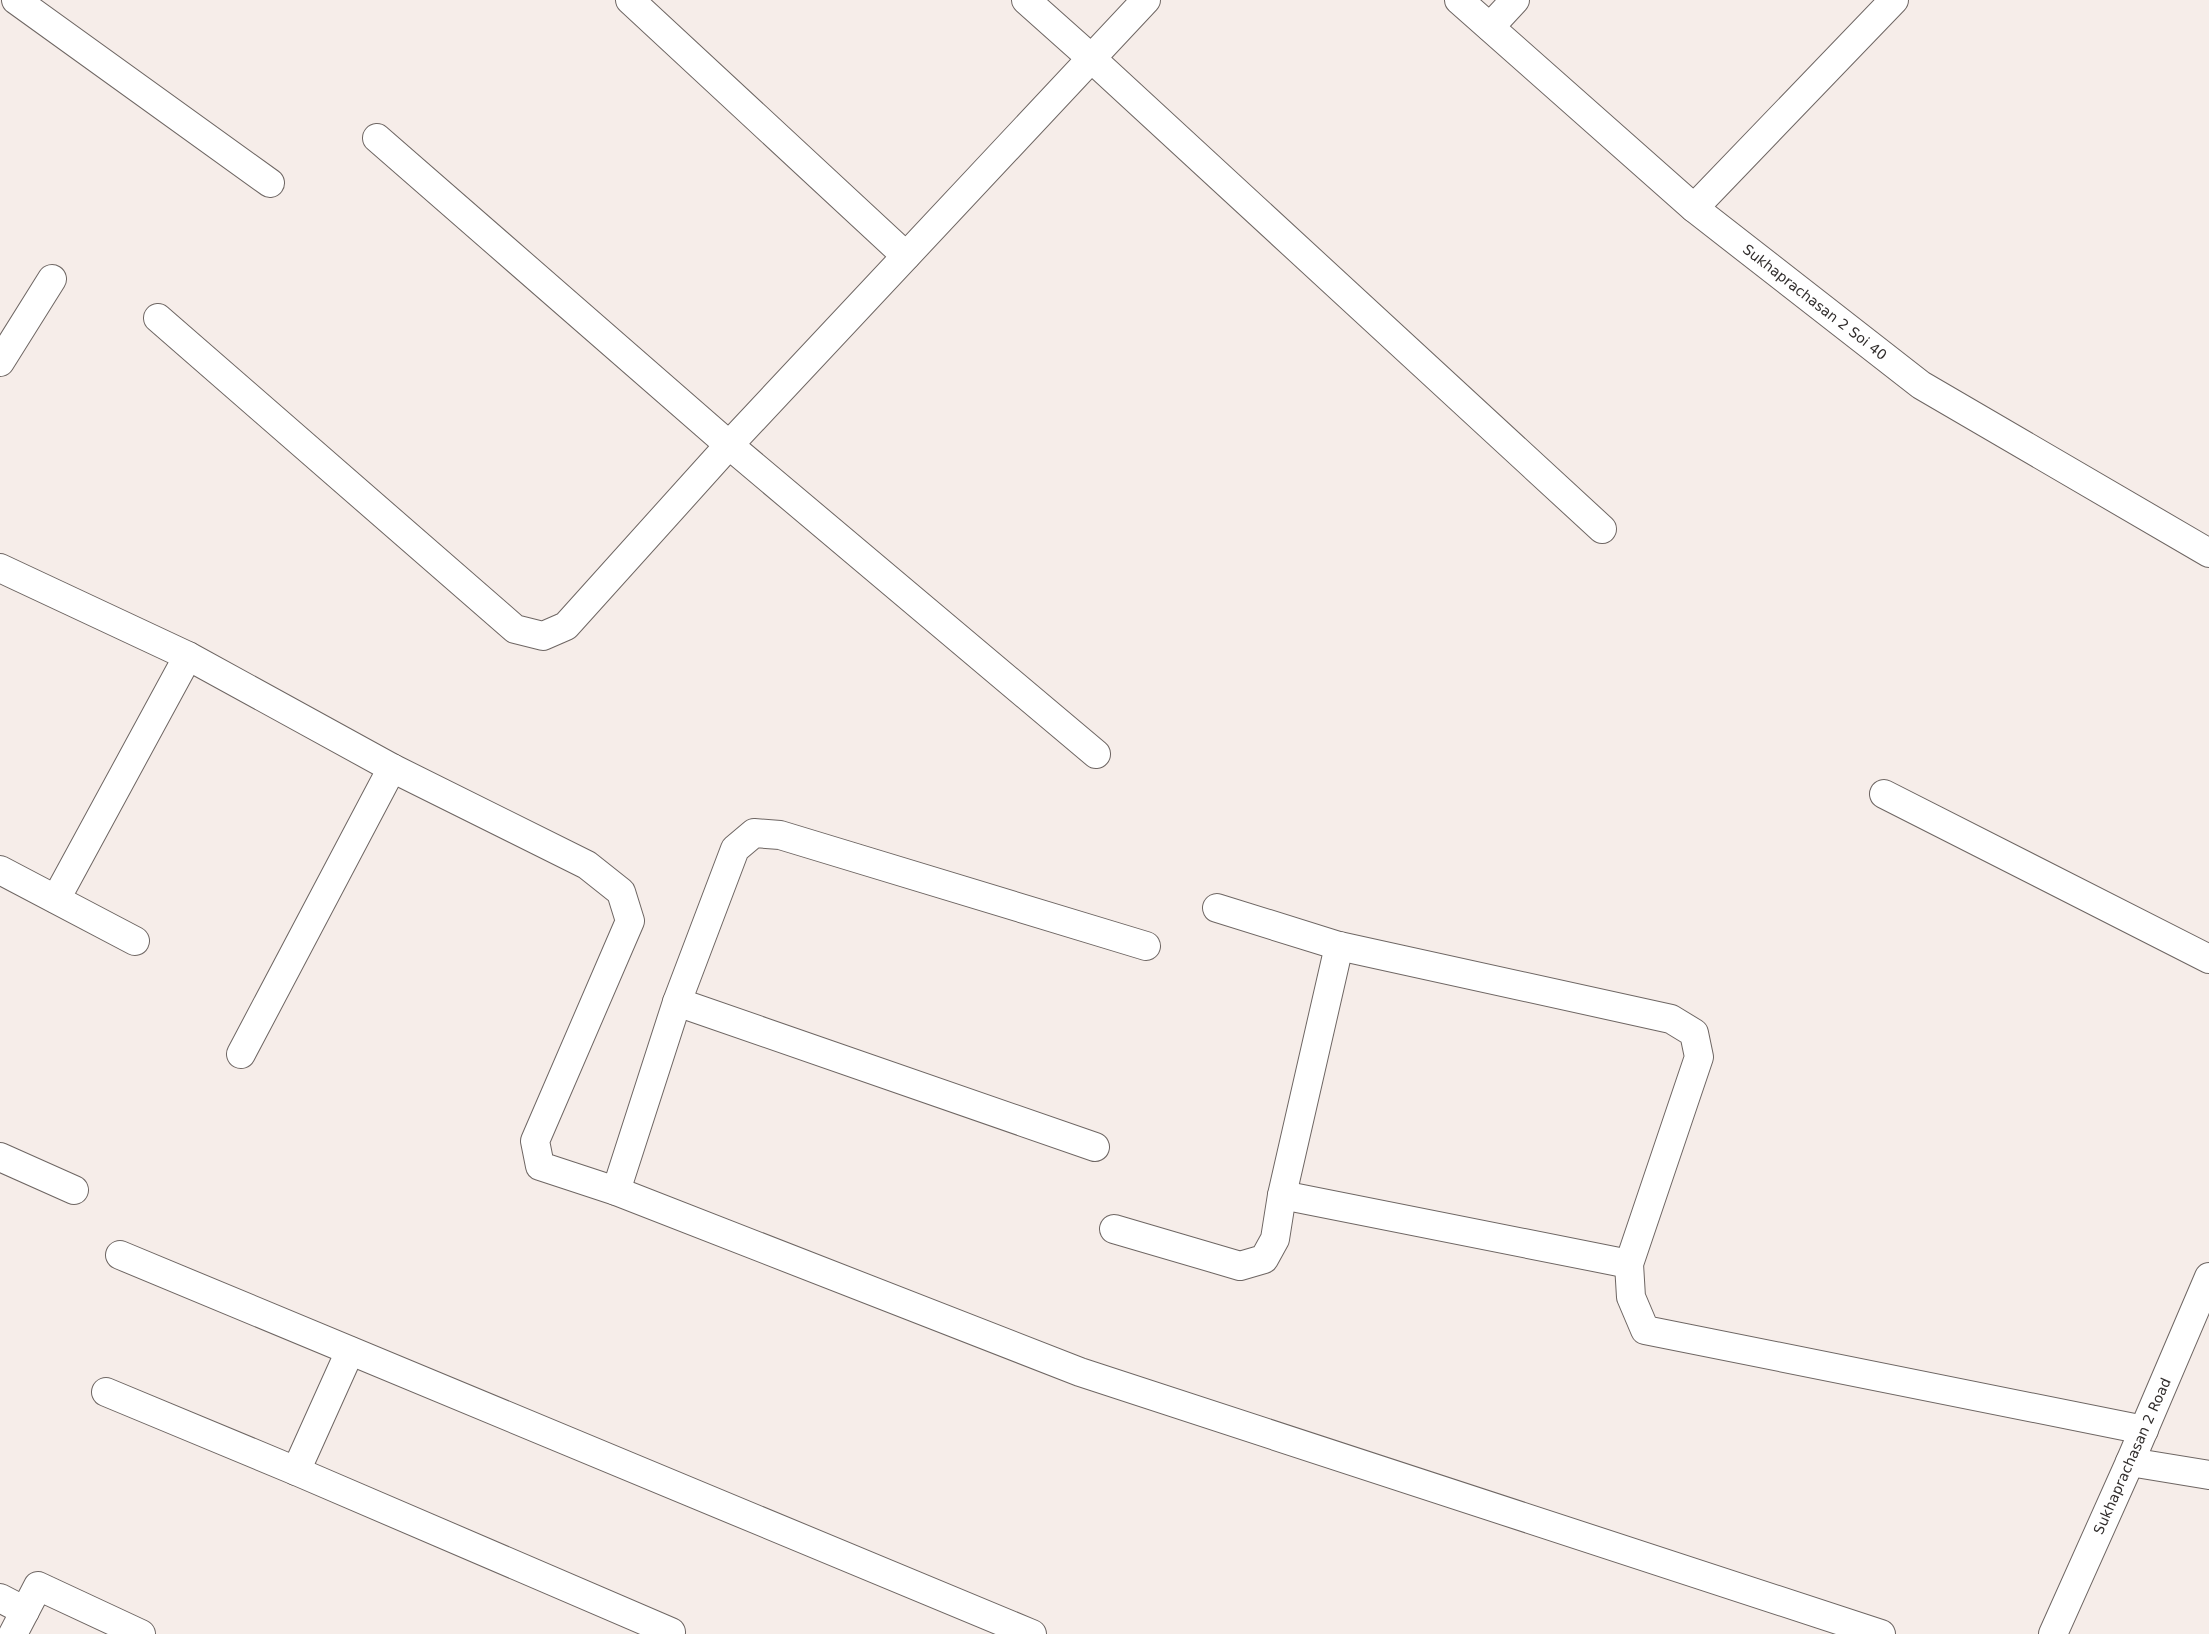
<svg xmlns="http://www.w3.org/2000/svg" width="2209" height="1634" font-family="'DejaVu Sans',sans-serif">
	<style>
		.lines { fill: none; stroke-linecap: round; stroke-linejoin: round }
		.minor-casing { stroke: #6e6663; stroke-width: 30 }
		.minor { stroke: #fff; stroke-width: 28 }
		.labels { text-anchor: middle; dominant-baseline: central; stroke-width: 4; stroke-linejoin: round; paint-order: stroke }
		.street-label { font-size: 14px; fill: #312d2c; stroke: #fff }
	</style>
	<rect width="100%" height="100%" fill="#f6ede9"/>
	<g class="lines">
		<g class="minor-casing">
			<g id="minor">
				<polyline points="16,0 270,183"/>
				<polyline points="630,0 906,256"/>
				<polyline points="1026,0 1091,58 1602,529"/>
				<polyline points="1459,0 1694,208 1921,385 2209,553"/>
				<polyline points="1490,27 1515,0"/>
				<polyline points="377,138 729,445 1096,754"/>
				<polyline points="1694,208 1894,0"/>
				<polyline points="158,318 515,629 543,636 566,626 729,445 1146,0"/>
				<polyline points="0,362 52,279"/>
				<polyline points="0,568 188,656 392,768 587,865 621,892 630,921 535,1141 540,1166 616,1191 1080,1372 1881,1634"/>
				<polyline points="1884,794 2209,959"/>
				<polyline points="0,870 135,941"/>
				<polyline points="56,899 188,656"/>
				<polyline points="1217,908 1339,946 1671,1019 1694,1033 1699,1057 1629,1264 1631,1297 1645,1330 2144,1430"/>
				<polyline points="677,1002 1095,1147"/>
				<polyline points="241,1054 392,768"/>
				<polyline points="0,1157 74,1190"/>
				<polyline points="616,1191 677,1002 735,849 754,833 780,835 1146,946"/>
				<polyline points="1282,1195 1629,1264"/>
				<polyline points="1114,1229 1240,1266 1264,1259 1275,1239 1282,1195 1339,946"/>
				<polyline points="120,1255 1032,1634"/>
				<polyline points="106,1392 296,1471 671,1632"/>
				<polyline points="2130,1462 2209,1475"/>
				<polyline points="296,1471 350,1351"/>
				<polyline points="0,1598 25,1611"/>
				<polyline points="13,1634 38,1586 141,1634"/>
				<polyline points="2053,1634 2130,1462 2209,1277"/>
			</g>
		</g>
		<use href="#minor" class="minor"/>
	</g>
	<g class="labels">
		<g class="street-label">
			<text transform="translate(1815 302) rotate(38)">Sukhaprachasan 2 Soi 40</text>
			<text transform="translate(2132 1456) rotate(-66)">Sukhaprachasan 2 Road</text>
		</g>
	</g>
</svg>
